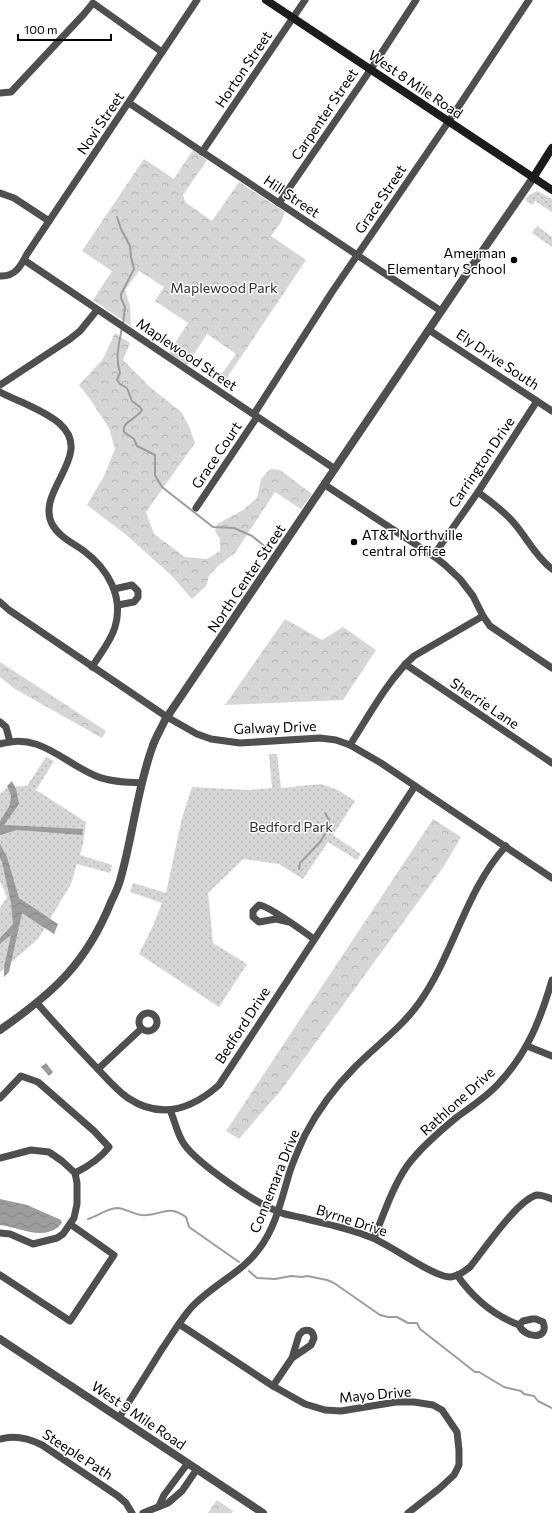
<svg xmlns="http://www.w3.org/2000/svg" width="552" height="1513" font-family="Commissioner,sans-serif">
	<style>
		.grass { fill: url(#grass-dots) }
		.forest { fill: url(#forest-crowns) }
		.water { fill: url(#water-waves) }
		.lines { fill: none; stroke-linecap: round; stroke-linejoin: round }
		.stream { stroke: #9d9d9d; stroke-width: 2 }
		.minor { stroke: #4f4f4f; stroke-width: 7 }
		.tertiary { stroke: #4f4f4f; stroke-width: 8 }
		.secondary { stroke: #1c1c1c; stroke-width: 8 }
		.poi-dot { fill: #000; stroke: #fff; stroke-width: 1.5 }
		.labels { text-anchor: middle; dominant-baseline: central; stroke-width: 3; stroke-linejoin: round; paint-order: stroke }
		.street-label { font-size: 14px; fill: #000; stroke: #fff }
		.poi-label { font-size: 14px; fill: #000; stroke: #fff; text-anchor: end }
		.park-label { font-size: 14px; fill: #2d2d2d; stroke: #fff }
	</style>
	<defs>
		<pattern id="grass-dots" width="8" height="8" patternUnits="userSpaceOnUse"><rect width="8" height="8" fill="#d6d6d6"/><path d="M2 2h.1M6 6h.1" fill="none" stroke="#b6b6b6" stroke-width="1.8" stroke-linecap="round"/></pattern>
		<pattern id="forest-crowns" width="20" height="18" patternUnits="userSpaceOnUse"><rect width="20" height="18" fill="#d6d6d6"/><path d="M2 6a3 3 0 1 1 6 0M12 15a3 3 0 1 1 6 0" fill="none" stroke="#b6b6b6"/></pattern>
		<pattern id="water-waves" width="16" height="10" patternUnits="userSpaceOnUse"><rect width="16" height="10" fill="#9d9d9d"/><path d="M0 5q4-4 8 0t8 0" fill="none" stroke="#858585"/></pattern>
	</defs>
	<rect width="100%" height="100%" fill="#fff"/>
	<g class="grass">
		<polygon points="537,191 552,199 552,212 535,201 533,205 525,200 529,195"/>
		<polygon points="537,226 552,237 552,247 532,233"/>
		<polygon points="269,754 277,754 281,788 321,784 338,790 355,801 333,835 361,854 357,860 328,842 303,879 279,864 243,859 208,893 213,943 247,964 219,1007 139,954 152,928 162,903 130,892 133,883 166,893 182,818 192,787 248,790 272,788"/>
		<polygon points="46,757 54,761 36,790 86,822 83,844 80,855 112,865 110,873 77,864 71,884 38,939 0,972 0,908 7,897 0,881 0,794 8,787 27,786"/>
	</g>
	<g class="forest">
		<polygon points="193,150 207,160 183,195 185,202 212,221 239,182 285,212 281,222 271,236 306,260 224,382 219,378 236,354 207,334 187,365 169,353 188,323 155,301 164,287 139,271 125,290 130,306 131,326 93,300 112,271 82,251 144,159 174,179"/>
		<polygon points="115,333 130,343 123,360 150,387 181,412 189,426 195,443 146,512 154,534 185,557 207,559 220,551 220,539 215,531 217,524 243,510 257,498 261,479 270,469 280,470 312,494 301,509 275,492 235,553 218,566 209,576 206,586 192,599 171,575 125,534 87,505 104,476 115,449 109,428 90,399 79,385 103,359"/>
		<polygon points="285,619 322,640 343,627 376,650 343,700 225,705"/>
		<polygon points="0,662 106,731 102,738 15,689 0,677"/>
		<polygon points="433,819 461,837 444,866 282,1089 239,1139 226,1131"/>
		<polygon points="217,1500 233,1511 232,1513 208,1513"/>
	</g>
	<g class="water">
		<polygon points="12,781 16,789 19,804 4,825 83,829 82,835 17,830 0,835 0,821 10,805 11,795 7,786"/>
		<polygon points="0,844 7,857 19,898 58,924 54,934 22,913 9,972 4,977 4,967 11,935 0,944 0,938 13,924 11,903 2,862 0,858"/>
		<polygon points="46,1063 53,1072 49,1076 41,1067"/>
		<path d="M0,1199L27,1205L59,1219L61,1220L62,1223C46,1243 19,1227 0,1225Z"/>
	</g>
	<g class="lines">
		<g class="stream">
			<polyline points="117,217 121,229 130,246 131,257 134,269 121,294 121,298 125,307 123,324"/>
			<path d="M122,328C119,343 115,358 120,373L117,380L120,384L127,388L132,401L140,407L142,410C137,419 121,422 124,432L134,439L137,446L155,455V475L162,487L167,491L213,527L234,528L252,536L267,548"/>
			<polyline points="299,869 300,863 320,842 327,831 329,820 325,813"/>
			<path d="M88,1219C98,1216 106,1209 117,1208C124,1208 133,1214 141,1215C162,1217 165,1203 186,1217L189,1227L239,1262"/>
			<polyline points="249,1271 257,1278 275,1279 291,1276 302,1277 307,1276 327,1280 334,1283 380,1315 388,1317 397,1317 408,1323 417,1323 420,1329 475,1372 479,1372 504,1387 521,1391 524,1394 534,1396 538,1401 552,1408"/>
		</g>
		<g class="minor">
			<polyline points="0,93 11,92 84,14 93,3 162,52"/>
			<polyline points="129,103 441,311"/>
			<polyline points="202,152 305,0"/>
			<polyline points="0,193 14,198 49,221"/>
			<polyline points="279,203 371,69 416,0"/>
			<polyline points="24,260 335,469"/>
			<path d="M0,276C15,277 21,266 27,254L197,0"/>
			<polyline points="429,330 552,411"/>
			<polyline points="0,385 70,339 80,331 97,310"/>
			<path d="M0,392C19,402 42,409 59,423C96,455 35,490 52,524C59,537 73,543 84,551C108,569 124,597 115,627C111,641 100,654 92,667"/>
			<polyline points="254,414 332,292 449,121 529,0"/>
			<polyline points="325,485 435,557 445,565 460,579 473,596 483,616 490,626 552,668"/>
			<path d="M478,492C490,501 504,511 514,523C527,538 536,557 552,569"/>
			<polyline points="196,508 257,417"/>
			<polyline points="433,556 478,492 537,401"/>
			<polyline points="114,589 132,585 138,591 138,597 134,602 118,605"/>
			<polyline points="0,602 9,610 167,717 197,734 211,739 240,743 320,738 336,740 350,745 381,763 552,878"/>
			<polyline points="405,664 552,763"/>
			<polyline points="0,722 6,727 10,742"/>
			<path d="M0,744C40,732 62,762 96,776C110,782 127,782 142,783"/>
			<path d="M350,745C368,717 389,678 414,656L483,616"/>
			<path d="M289,922L276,919L259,922L253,917V911L259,905C268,905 304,932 314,939"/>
			<path d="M37,1003C55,1024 74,1044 93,1064C104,1075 115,1089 128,1098C161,1120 192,1109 219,1085L415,786"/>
			<circle cx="148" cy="1022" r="9"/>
			<polyline points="527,1046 552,1056"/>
			<polyline points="98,1069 141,1029"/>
			<path d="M0,1098L21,1076L38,1082L94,1131L109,1147C100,1159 89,1166 75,1173"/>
			<path d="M170,1110C175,1121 177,1134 184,1144C197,1163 255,1203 277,1211C285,1215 294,1216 303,1218C325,1224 349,1228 370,1237C390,1244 434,1278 451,1277C458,1276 464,1272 470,1267C483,1251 518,1199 537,1195C543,1195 547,1197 552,1199"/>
			<polyline points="0,1158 31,1150 49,1152 62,1161 75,1173 77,1183 77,1204 74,1218 63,1234 57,1238 33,1244 10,1234 0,1233"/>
			<path d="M374,1238C384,1214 392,1188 407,1166C420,1148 440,1131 457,1117C472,1106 488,1096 500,1082C528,1052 541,1018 552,980"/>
			<polyline points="0,1275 70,1321 114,1255 70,1224"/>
			<path d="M457,1275C473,1298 493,1315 519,1325"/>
			<path d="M532,1319H536L543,1322C550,1340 525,1339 519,1325L523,1321Z"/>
			<polyline points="179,1324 273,1386 305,1404 325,1410 341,1411 396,1402 414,1402 433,1405 442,1410 457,1432 459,1450 459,1465 454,1475 440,1488 408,1513"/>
			<path d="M273,1386L292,1358L311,1345L314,1338C313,1331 309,1329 303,1331L299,1335L292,1358"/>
			<path d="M119,1418C133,1395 148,1372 162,1349C171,1336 180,1321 190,1309C211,1285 241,1274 259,1249C276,1227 282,1197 290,1171C294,1159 300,1146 305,1135C318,1110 335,1087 355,1067C376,1046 402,1027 419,1003C454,954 465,891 506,846"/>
			<path d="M0,1439C15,1435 28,1438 42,1445L118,1496L126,1503L132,1513"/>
			<polyline points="159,1506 164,1495 188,1463"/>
			<polyline points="143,1513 168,1503 182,1491 197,1469"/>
		</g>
		<g class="tertiary">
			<path d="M0,1030C53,993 86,964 111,902C115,894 119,886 121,877C133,834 137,790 152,748C155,738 161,729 165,720L461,282L533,178"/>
			<polyline points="0,1339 263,1513"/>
		</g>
		<g class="secondary">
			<polyline points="266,0 552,190"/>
			<polyline points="533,178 552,148"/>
		</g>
	</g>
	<g class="poi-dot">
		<circle cx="514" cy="260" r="4"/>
		<circle cx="354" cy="542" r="4"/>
	</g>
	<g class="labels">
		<g class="street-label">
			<text transform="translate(243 69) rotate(-56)">Horton Street</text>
			<text transform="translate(416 84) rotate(34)">West 8 Mile Road</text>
			<text transform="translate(324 114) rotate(-56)">Carpenter Street</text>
			<text transform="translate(100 123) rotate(-56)">Novi Street</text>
			<text transform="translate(292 196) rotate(34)">Hill Street</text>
			<text transform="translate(380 199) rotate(-56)">Grace Street</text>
			<text transform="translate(187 354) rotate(34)">Maplewood Street</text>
			<text transform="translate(498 359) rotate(34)">Ely Drive South</text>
			<text transform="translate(216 455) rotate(-56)">Grace Court</text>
			<text transform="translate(481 462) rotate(-56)">Carrington Drive</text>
			<text transform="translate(246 578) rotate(-56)">North Center Street</text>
			<text transform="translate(485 703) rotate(34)">Sherrie Lane</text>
			<text transform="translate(275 727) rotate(-2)">Galway Drive</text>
			<text transform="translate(242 1025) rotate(-57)">Bedford Drive</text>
			<text transform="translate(457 1101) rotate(-42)">Rathlone Drive</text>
			<text transform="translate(274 1181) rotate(-68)">Connemara Drive</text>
			<text transform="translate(352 1220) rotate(18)">Byrne Drive</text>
			<text transform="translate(375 1394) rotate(-5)">Mayo Drive</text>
			<text transform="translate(139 1415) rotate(34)">West 9 Mile Road</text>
			<text transform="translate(78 1454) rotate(33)">Steeple Path</text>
		</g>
		<g class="poi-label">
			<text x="506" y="252">Amerman<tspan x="506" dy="16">Elementary School</tspan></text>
			<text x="362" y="534" text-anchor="start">AT&amp;T Northville<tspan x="362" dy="16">central office</tspan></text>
		</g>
		<g class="park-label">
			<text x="224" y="287">Maplewood Park</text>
			<text x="291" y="826">Bedford Park</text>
		</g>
	</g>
	<path d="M18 34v6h93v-6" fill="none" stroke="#000000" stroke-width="2"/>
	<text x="24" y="34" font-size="12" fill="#000000" stroke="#ffffff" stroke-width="3" paint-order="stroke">100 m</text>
</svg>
